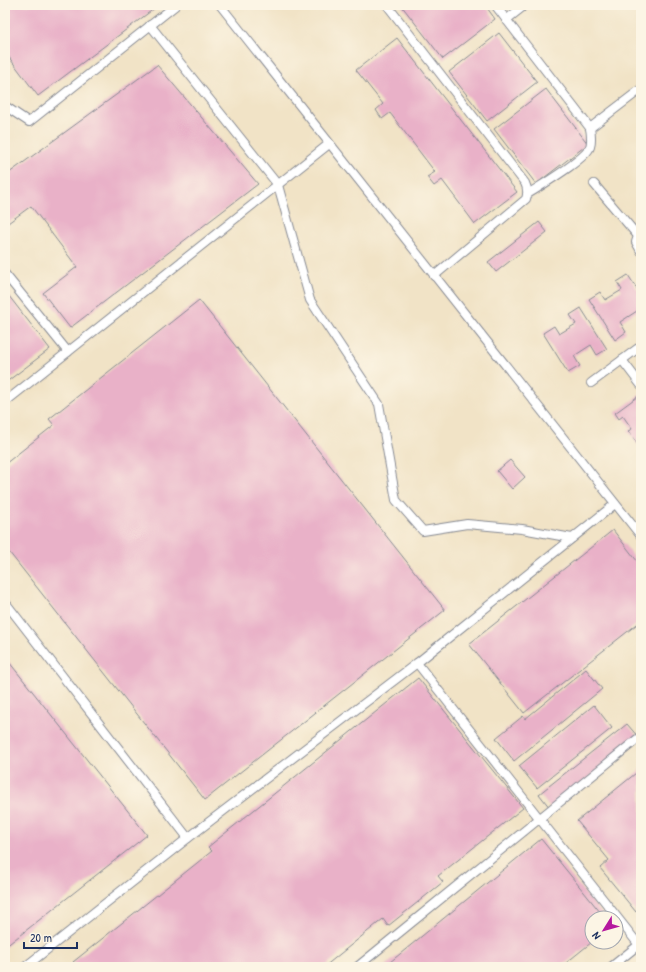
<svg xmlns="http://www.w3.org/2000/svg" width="646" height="972" font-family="'Patrick Hand',sans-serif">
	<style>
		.building { fill: #e9b1c8 }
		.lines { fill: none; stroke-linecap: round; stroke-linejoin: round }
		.service-casing { stroke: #868992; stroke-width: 10 }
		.service { stroke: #fff; stroke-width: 8 }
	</style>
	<rect width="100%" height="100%" fill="#fcf5e5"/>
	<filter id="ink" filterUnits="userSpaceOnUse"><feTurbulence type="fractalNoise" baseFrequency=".025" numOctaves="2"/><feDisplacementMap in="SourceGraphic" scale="8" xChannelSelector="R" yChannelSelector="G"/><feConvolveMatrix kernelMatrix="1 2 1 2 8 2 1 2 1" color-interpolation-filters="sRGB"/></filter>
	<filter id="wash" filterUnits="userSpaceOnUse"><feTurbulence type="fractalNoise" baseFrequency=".012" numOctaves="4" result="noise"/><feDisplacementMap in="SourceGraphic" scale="16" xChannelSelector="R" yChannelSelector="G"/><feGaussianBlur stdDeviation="0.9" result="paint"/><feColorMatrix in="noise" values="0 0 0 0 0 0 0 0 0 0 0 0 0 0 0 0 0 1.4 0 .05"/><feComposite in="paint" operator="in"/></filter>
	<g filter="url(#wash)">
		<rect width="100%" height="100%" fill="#f1e3c6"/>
		<g id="blocks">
			<g class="building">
				<polygon points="5,5 159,5 38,96 5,52"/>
				<polygon points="401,5 485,5 495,19 443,59"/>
				<polygon points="499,33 537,82 487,121 449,72"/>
				<polygon points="397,38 517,192 475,224 442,180 434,186 427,177 435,172 390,113 382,119 376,110 383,104 356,70"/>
				<polygon points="157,65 258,184 70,328 43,293 77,267 31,206 8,223 5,218 5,176"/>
				<polygon points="546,89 588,144 536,184 494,129"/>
				<polygon points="539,222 547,232 496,272 488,262"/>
				<polygon points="628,275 641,295 641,317 637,311 620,322 626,332 615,340 589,299 600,292 605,300 622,290 617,282"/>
				<polygon points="5,291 50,349 5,383"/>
				<polygon points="199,300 445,610 205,800 5,547 5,464 54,425 49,419"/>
				<polygon points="581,308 607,349 597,355 591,345 574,356 580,366 568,373 543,333 554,326 559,334 576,324 570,315"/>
				<polygon points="641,394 641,449 628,431 632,429 623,416 619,419 615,413"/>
				<polygon points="510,460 525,477 512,489 497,471"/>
				<polygon points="613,530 641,566 641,621 524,713 469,644"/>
				<polygon points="5,657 147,835 5,947"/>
				<polygon points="586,669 602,689 514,761 496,738 523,716 525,719"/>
				<polygon points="418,678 523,808 438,876 443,882 388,926 383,919 324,967 77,967 73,962 212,851 208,847"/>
				<polygon points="594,705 612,728 537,788 519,766"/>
				<polygon points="627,724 639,738 550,808 539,794"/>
				<polygon points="641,769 641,907 636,912 600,868 609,860 577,821"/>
				<polygon points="541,839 605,918 592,918 592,942 561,967 384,967"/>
			</g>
		</g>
	</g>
	<g filter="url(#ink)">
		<use href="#blocks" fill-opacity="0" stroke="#868992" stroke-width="1"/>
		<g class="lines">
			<g class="service-casing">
				<g id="service">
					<polyline points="220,5 641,536"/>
					<path d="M387,5L525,183C528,189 528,193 526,199L434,276"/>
					<path d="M495,5L590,128C591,134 592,141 590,147C586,159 540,186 528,194"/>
					<polyline points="506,20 525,5"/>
					<polyline points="150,25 278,185 310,300 379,404 396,500 423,531 467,524 522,529 572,538"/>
					<polyline points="5,106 29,122 176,5"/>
					<polyline points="590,128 641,89"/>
					<polyline points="594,184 638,236"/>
					<polyline points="641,234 638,236 636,242 641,251"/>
					<polyline points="5,274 68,352"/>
					<polyline points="622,360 641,385"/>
					<polyline points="591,383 641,346"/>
					<polyline points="5,402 329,144"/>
					<polyline points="5,602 188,838"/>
					<polyline points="417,663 639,945"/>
					<polyline points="25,967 188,838 417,663 615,504"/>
					<polyline points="357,967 641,736"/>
					<polyline points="611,967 641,943"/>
				</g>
			</g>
			<use href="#service" class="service"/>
		</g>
	</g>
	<rect width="646" height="972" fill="none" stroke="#fcf5e5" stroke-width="20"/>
	<g transform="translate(604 930) rotate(233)"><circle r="19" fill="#fcf5e5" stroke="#a2a6af"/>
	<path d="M0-3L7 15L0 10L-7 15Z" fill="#b5179e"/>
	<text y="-6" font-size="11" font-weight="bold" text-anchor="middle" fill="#1b2f5e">N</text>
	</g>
	<path d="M24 942v6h53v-6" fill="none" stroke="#1b2f5e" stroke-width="2"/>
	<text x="30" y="942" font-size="12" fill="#1b2f5e" stroke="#fcf5e5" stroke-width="3" paint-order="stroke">20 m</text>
</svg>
